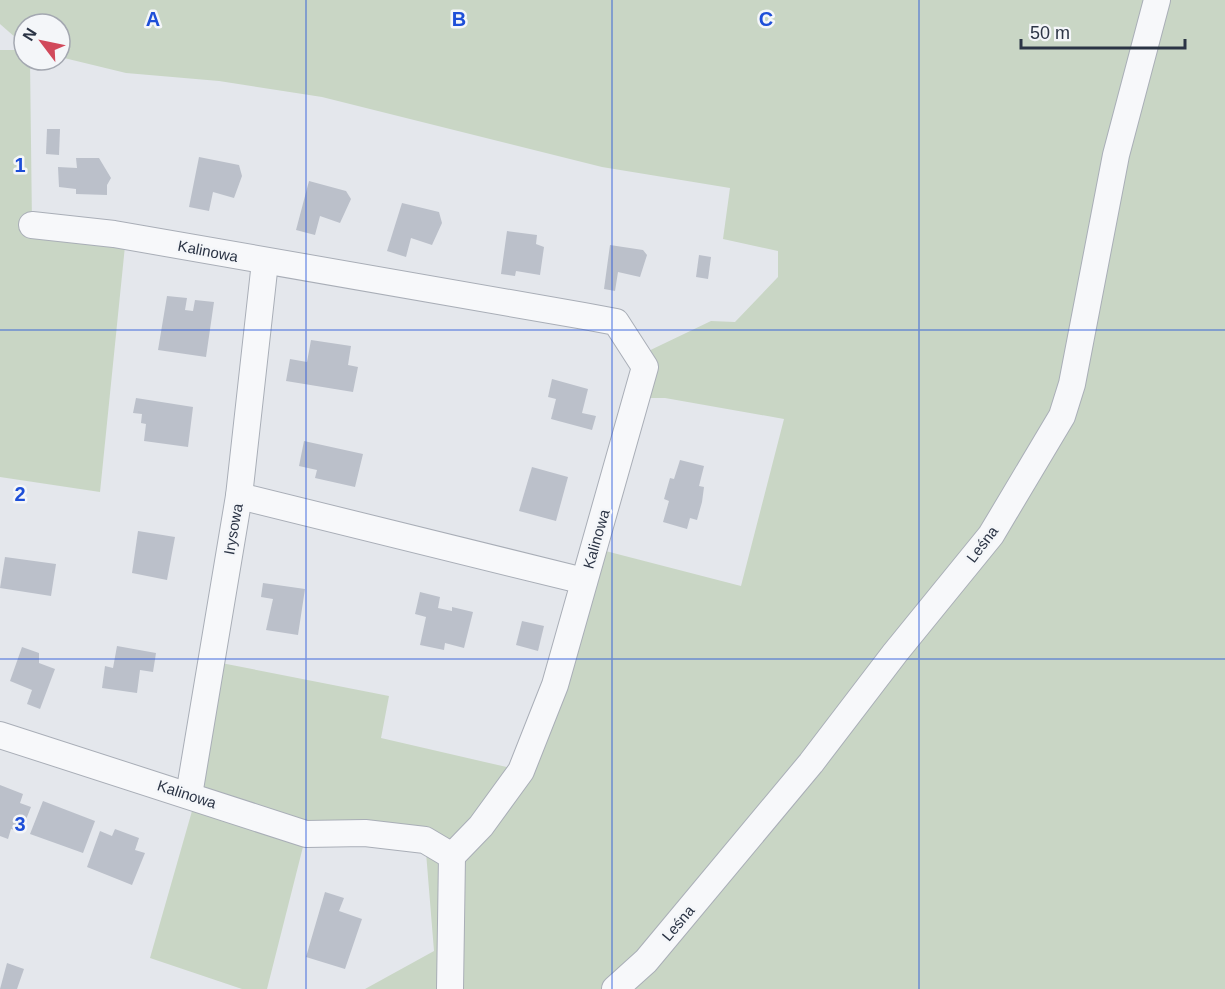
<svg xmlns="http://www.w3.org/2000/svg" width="1225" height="989" font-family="Helvetica,sans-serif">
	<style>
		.green { fill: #c9d6c5 }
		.building { fill: #bbc0ca }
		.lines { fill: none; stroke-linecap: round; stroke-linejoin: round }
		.minor-casing { stroke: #a9aeb7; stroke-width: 28 }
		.minor { stroke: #f7f8fa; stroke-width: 26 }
		.grid { fill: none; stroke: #1d4ed8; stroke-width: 1.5; stroke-opacity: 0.55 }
		.labels { text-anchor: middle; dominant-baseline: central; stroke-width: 5; stroke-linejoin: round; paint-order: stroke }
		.street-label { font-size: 15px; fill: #2b3445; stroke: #f4f6f9 }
		.grid-label { font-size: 20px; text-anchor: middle; font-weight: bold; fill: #1d4ed8; stroke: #f4f6f9; stroke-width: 5; stroke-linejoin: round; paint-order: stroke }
	</style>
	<rect width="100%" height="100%" fill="#e4e7ec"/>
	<g class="green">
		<polygon points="0,0 1225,0 1225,989 365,989 434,951 425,840 306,835 267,989 242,989 150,958 196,797 211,661 389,696 381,738 515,769 594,548 741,586 784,419 665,398 637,398 638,356 711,321 735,322 778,277 778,251 723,239 730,188 602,167 322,97 219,81 126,73 60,57 60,24 24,24 24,45 0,24"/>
		<polygon points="0,50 24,50 24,60 30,60 32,225 126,236 100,492 0,477"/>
	</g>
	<g class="building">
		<polygon points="47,129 60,129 59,155 46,154"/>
		<polygon points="199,157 239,165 242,176 234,198 213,192 209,211 189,207"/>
		<polygon points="76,158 99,158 111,178 107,185 107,195 76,194 76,189 59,187 58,167 77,168"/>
		<polygon points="309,181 346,191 351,199 340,223 320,216 315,235 296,230"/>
		<polygon points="402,203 439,212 442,223 432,245 411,238 406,257 387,251"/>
		<polygon points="507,231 537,235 536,244 544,247 540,275 516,271 515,276 501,274"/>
		<polygon points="610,245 643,250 647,255 640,277 618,272 615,291 604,289"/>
		<polygon points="699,255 711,257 708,279 696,277"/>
		<polygon points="167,296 187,298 185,310 193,311 195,300 214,302 206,357 158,350"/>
		<polygon points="311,340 351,346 348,365 358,367 353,392 286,381 290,359 307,362"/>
		<polygon points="552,379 588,389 582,413 596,416 592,430 551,419 556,399 548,397"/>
		<polygon points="136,398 193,407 188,447 144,441 146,424 141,423 142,414 133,413"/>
		<polygon points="304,441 363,454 355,487 315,478 317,470 299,466"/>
		<polygon points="680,460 704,466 699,486 704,487 702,502 697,520 690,518 687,529 663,522 669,501 664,499 670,478 674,479"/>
		<polygon points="532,467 568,477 556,521 519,511"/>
		<polygon points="138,531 175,537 167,580 132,573"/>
		<polygon points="5,557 56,564 51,596 0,588"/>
		<polygon points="263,583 305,589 298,635 266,630 273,599 261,597"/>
		<polygon points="420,592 440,597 438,608 452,611 452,607 473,612 464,648 445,643 444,650 420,645 426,617 415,614"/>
		<polygon points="522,621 544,626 538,651 516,645"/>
		<polygon points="117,646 156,653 153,672 140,670 137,693 102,688 105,666 113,668"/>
		<polygon points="22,647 39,653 39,663 55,669 40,709 27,704 32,690 10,681"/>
		<polygon points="0,785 23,794 20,803 31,807 21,832 11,829 8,839 0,836"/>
		<polygon points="43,801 95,821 83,853 30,834"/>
		<polygon points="115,829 139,838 135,850 145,853 132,885 87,867 100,831 112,836"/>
		<polygon points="325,892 344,898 339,911 362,919 345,969 306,957"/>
		<polygon points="7,963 24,969 17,989 0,989"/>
	</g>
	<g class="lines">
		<g class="minor-casing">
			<g id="minor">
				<polyline points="32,225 114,234 584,316 616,322 645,367 555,685 521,771 481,826 452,856"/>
				<polyline points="239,496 584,581"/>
				<polyline points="0,735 306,834 365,833 425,840 452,856"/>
				<polyline points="189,795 239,496 265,262"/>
				<polyline points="450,989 452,856"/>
				<polyline points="615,989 646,961 811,763 895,653 991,535 1062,416 1072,384 1116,155 1157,0"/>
			</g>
		</g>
		<use href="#minor" class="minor"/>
	</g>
	<path class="grid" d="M306,0V989M612,0V989M919,0V989M0,330H1225M0,659H1225"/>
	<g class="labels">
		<g class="street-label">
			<text transform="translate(208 251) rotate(11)">Kalinowa</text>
			<text transform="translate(233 529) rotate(-80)">Irysowa</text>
			<text transform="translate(596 539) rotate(-74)">Kalinowa</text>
			<text transform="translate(982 544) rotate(-53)">Leśna</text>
			<text transform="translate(187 794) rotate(18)">Kalinowa</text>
			<text transform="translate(678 923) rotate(-50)">Leśna</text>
		</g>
	</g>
	<g class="grid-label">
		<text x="153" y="26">A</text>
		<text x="459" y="26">B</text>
		<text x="766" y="26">C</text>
		<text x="20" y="172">1</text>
		<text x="20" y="501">2</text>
		<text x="20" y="831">3</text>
	</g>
	<g transform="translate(42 42) rotate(302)"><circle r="28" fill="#f4f6f9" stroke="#a4a8b1" stroke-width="1.5"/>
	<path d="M0-4.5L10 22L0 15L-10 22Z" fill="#d1495b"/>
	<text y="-9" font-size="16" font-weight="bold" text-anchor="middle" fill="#2b3445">N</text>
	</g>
	<path d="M1021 39v9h164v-9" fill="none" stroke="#2b3445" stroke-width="3"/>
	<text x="1030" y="39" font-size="18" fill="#2b3445" stroke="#f4f6f9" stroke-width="4.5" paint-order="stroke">50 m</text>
</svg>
